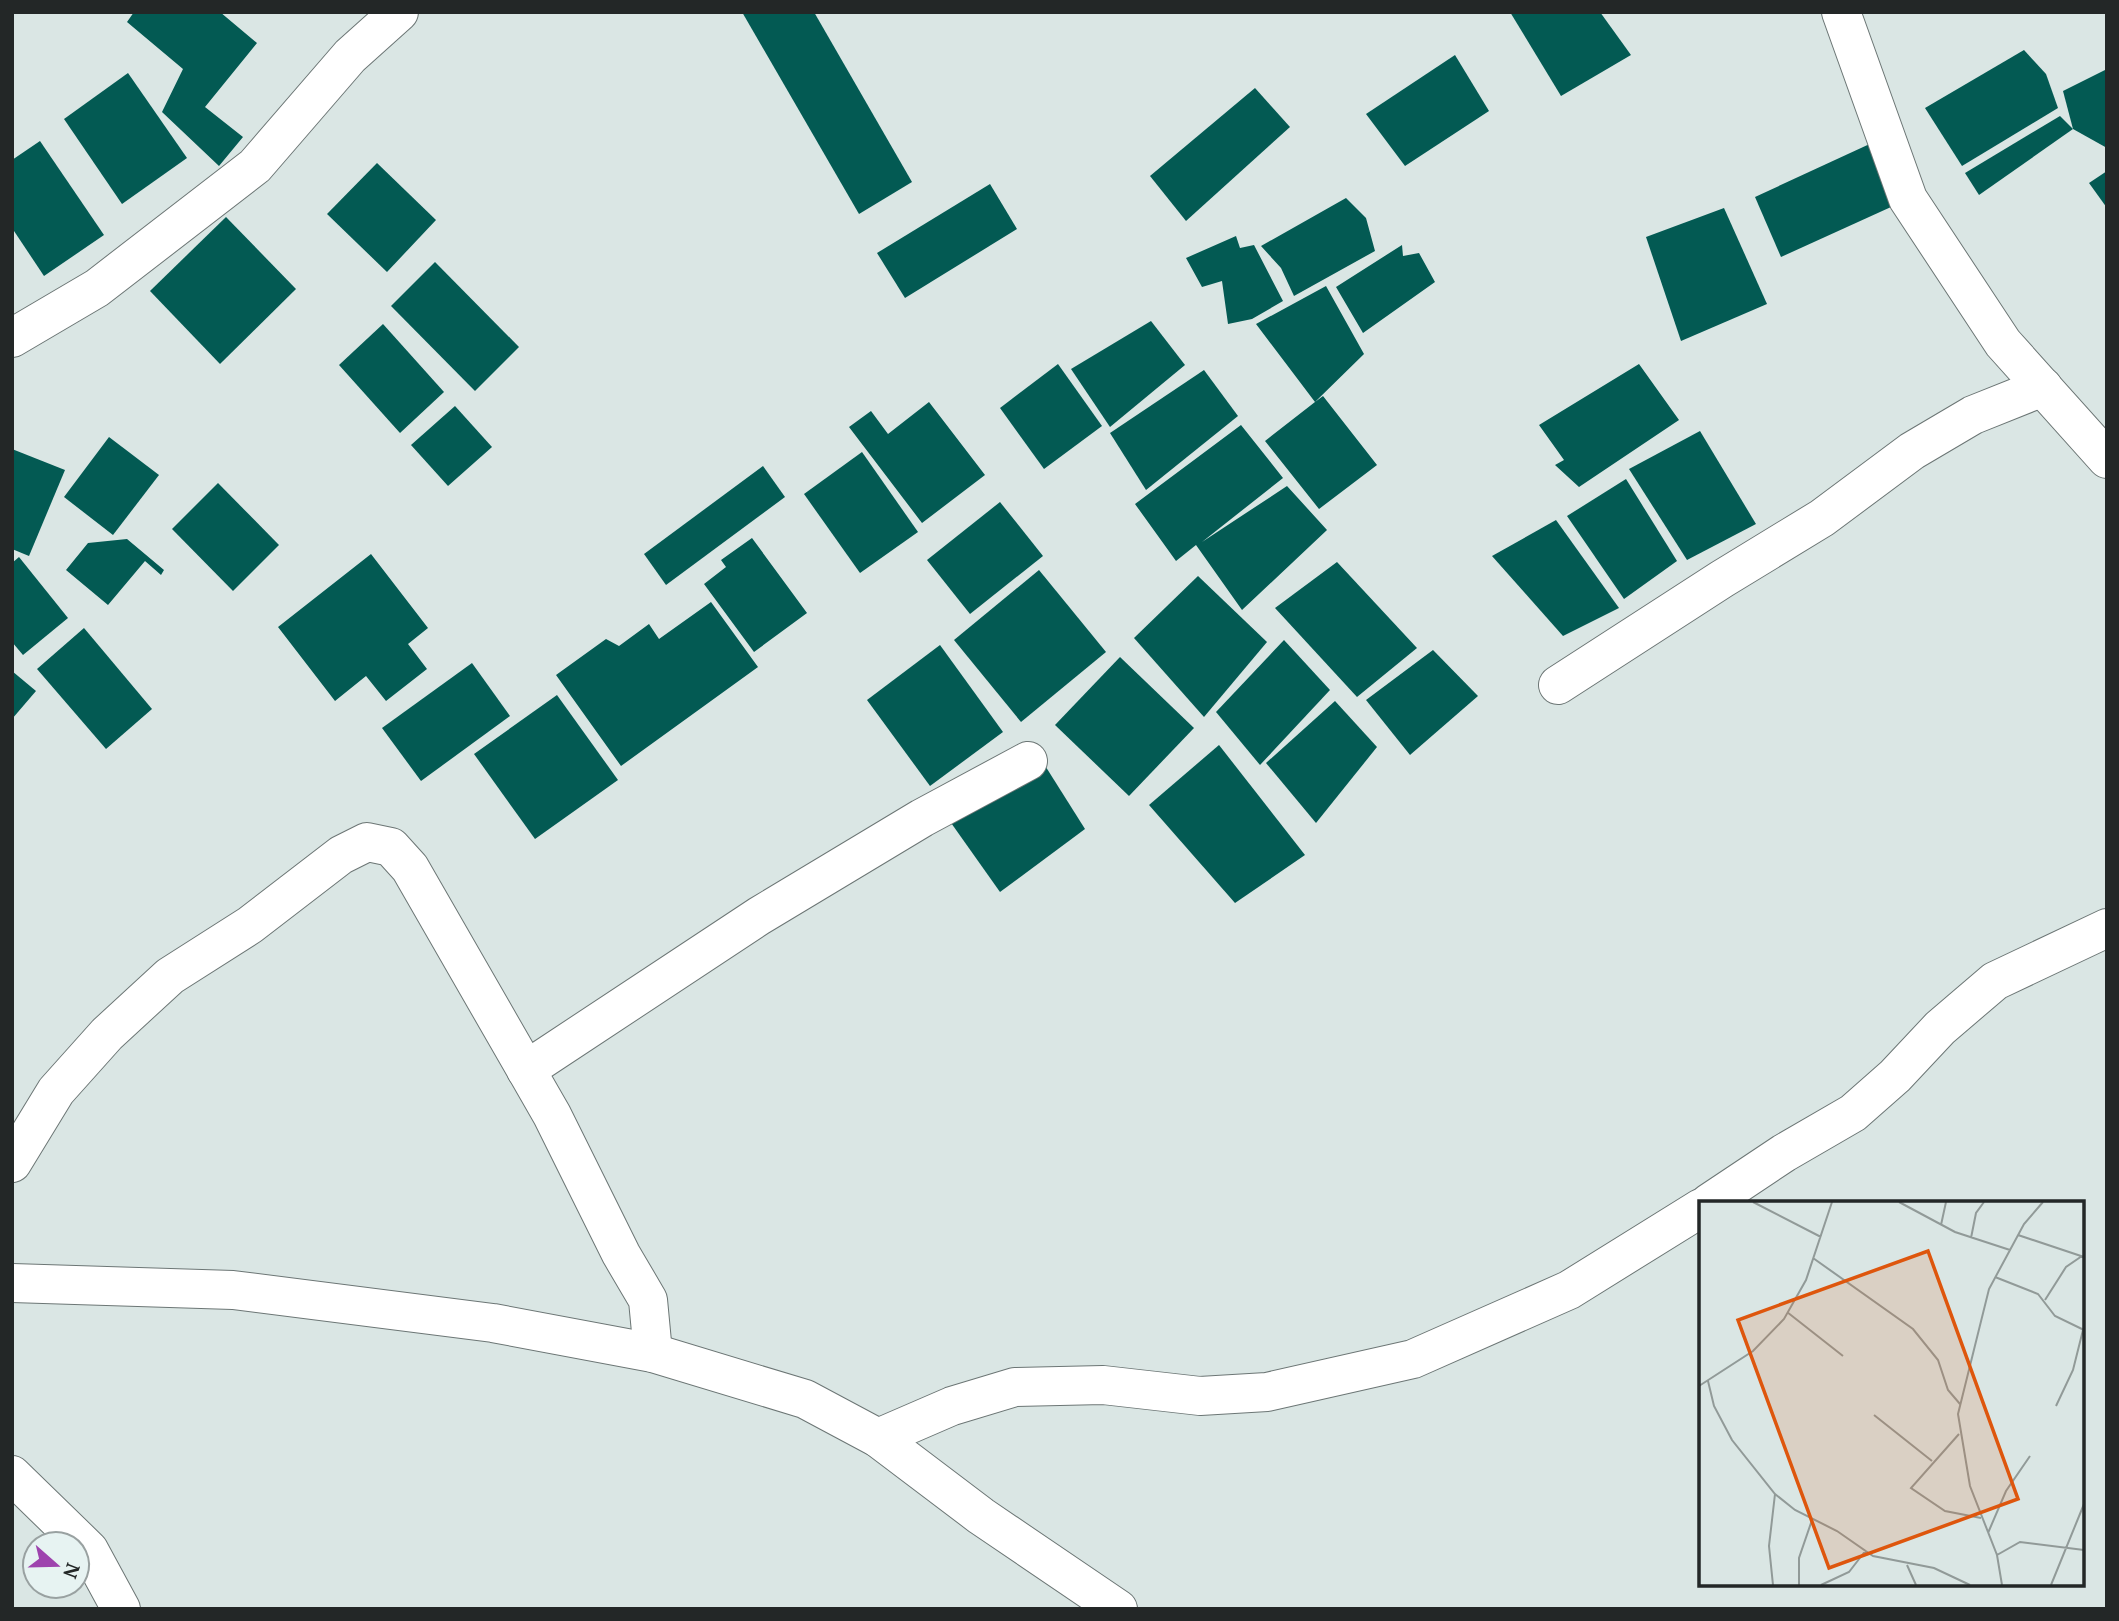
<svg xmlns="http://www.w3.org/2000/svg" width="2119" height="1621" font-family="'PT Serif',serif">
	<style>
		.building { fill: #035a53 }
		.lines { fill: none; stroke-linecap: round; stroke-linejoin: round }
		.street-casing { stroke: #6c7675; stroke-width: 40 }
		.street { stroke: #fff; stroke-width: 38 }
		.inset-road { fill: none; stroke: #919a98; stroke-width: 2 }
		.view { fill: #de560d; fill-opacity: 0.15; stroke: #de560d; stroke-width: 3.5 }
		.inset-edge { fill: none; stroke: #232727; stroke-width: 3.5 }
	</style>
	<rect width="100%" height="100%" fill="#dae6e4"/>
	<g class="building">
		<polygon points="134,12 220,12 257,43 205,107 243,137 219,166 162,112 183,69 127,22"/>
		<polygon points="742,12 814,12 912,182 859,214"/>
		<polygon points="1510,12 1600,12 1631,55 1561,96"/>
		<polygon points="2024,50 2046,74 2058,108 1962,166 1925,108"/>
		<polygon points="1455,55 1489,111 1405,166 1366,114"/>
		<polygon points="2107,69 2107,148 2073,129 2063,91"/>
		<polygon points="128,73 187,158 122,204 64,119"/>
		<polygon points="1255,88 1290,127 1186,221 1150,176"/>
		<polygon points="2060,116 2073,129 1979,195 1965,173"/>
		<polygon points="40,141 104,235 44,276 12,228 12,160"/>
		<polygon points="1874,142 1902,202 1781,257 1755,197"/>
		<polygon points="377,163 436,220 387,272 327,214"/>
		<polygon points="2107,171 2107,208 2089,183"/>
		<polygon points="990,184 1017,229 905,298 877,253"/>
		<polygon points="1346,198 1366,218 1375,251 1294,296 1281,268 1261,246"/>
		<polygon points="1724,208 1767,304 1681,341 1646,237"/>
		<polygon points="226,217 296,289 220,364 150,291"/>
		<polygon points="1236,236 1240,248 1254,245 1283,301 1252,319 1228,324 1222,281 1202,287 1186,258"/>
		<polygon points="1402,245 1403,256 1419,253 1435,282 1363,333 1336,287"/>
		<polygon points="435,262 519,347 475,391 391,306"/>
		<polygon points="1326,286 1364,354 1315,402 1323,396 1377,465 1319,509 1265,441 1315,402 1256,324"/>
		<polygon points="1151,321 1185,365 1110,427 1071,369"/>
		<polygon points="383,324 444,392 400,433 339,365"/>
		<polygon points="1058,364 1102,426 1044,469 1000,408"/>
		<polygon points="1639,364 1679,420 1579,487 1555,465 1564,460 1539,425"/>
		<polygon points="1204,370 1238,416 1146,490 1110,433"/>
		<polygon points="929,402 985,475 922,523 849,427 871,411 888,434"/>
		<polygon points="455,406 492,447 448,486 411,445"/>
		<polygon points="1241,425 1283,478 1202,542 1287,486 1327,530 1242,610 1196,545 1176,561 1135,504"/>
		<polygon points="1700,431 1756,524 1687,560 1629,469"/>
		<polygon points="109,437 159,475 113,535 64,497"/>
		<polygon points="12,449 65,470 29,556 12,549"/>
		<polygon points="862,452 918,532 860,573 804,494"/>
		<polygon points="763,466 785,497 666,585 644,554"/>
		<polygon points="1626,479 1677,561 1624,599 1567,516"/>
		<polygon points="218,483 279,545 233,591 172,529"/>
		<polygon points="1000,502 1043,556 970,614 927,560"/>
		<polygon points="1556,520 1619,608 1563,636 1492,556"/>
		<polygon points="752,538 807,613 754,652 704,584 726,567 721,560"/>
		<polygon points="127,539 164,570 161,575 145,561 108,605 66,570 88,543"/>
		<polygon points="371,554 428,628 408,644 427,669 386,701 366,676 335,701 278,627"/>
		<polygon points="19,557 68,618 23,655 12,642 12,563"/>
		<polygon points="1337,562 1417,648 1357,697 1275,608"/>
		<polygon points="1039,570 1106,652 1021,722 954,640"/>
		<polygon points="1198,576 1267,642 1204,717 1134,638"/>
		<polygon points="711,602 758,667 621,766 556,675 606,639 619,646 649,624 659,639"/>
		<polygon points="84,628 152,709 106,749 37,669"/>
		<polygon points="1284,640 1330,690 1260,765 1216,712"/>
		<polygon points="940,645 1003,732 930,786 867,700"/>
		<polygon points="1433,650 1478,696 1410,755 1366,700"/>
		<polygon points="1120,657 1194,728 1129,796 1055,725"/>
		<polygon points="472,663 510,716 421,781 382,728"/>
		<polygon points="12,671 36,691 12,719"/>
		<polygon points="557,695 618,780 535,839 474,754"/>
		<polygon points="1335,701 1377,747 1316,823 1266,763"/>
		<polygon points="1219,745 1305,855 1235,903 1149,805"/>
		<polygon points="1044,764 1085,829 1000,892 949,820"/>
	</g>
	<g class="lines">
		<g class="street-casing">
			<g id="street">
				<polyline points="1841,12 1908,199 2003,343 2107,459"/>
				<polyline points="12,338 97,288 255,166 350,56 399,12"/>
				<polyline points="1558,685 1722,579 1822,518 1912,451 1973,415 2043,387"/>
				<polyline points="526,1070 759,916 922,818 1028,761"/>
				<polyline points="12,1163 56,1091 107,1034 170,976 250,925 341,855 367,842 391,847 410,868 552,1115 621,1254 648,1300 653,1353"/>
				<polyline points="1709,1203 1784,1153 1853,1113 1895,1076 1940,1028 1995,981 2107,928"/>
				<polyline points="12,1283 233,1290 493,1323 653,1353 805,1399 878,1438 981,1516 1118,1609"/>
				<polyline points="878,1438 952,1406 1015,1387 1103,1385 1200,1396 1267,1392 1413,1359 1569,1290 1701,1208"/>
				<polyline points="12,1475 89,1550 121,1609"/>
			</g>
		</g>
		<use href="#street" class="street"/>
	</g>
	<g transform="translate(1699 1201)">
		<rect width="385" height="385" fill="#dae6e4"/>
		<path class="inset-road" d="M54,1L122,36M200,1L256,31L311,49M242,24L247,1M319,34L385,56M272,37L277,12L285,1M114,57L214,128L239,159L249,189L261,203M296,76L339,93L356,115L385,129M346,99L367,66L383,55M88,111L144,155M9,180L15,205L33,239L76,293L96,309L138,330L174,355L235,367L271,384M0,185L54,150L85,118L107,79L133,1M357,205L374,169L384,129M175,214L233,260M260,233L212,287L246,310L282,317M289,332L307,290L331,255M298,354L321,341L385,349M208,364L217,384M74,384L70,345L76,293M100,384V357L113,319M122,384L150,371L167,349M303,384L298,354L271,285L259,213L290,88L325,23L344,1M352,384L385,303"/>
		<path class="view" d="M229,50L319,298L130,367L39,119Z"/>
		<rect width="385" height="385" class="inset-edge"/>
	</g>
	<rect width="2119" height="1621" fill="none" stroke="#232727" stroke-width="28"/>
	<g transform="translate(56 1565) rotate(110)"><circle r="33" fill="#e7f3f2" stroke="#99a1a1" stroke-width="2"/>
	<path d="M0-5L12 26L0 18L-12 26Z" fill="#9e43ae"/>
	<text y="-10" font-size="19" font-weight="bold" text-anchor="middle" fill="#232727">N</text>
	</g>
</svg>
